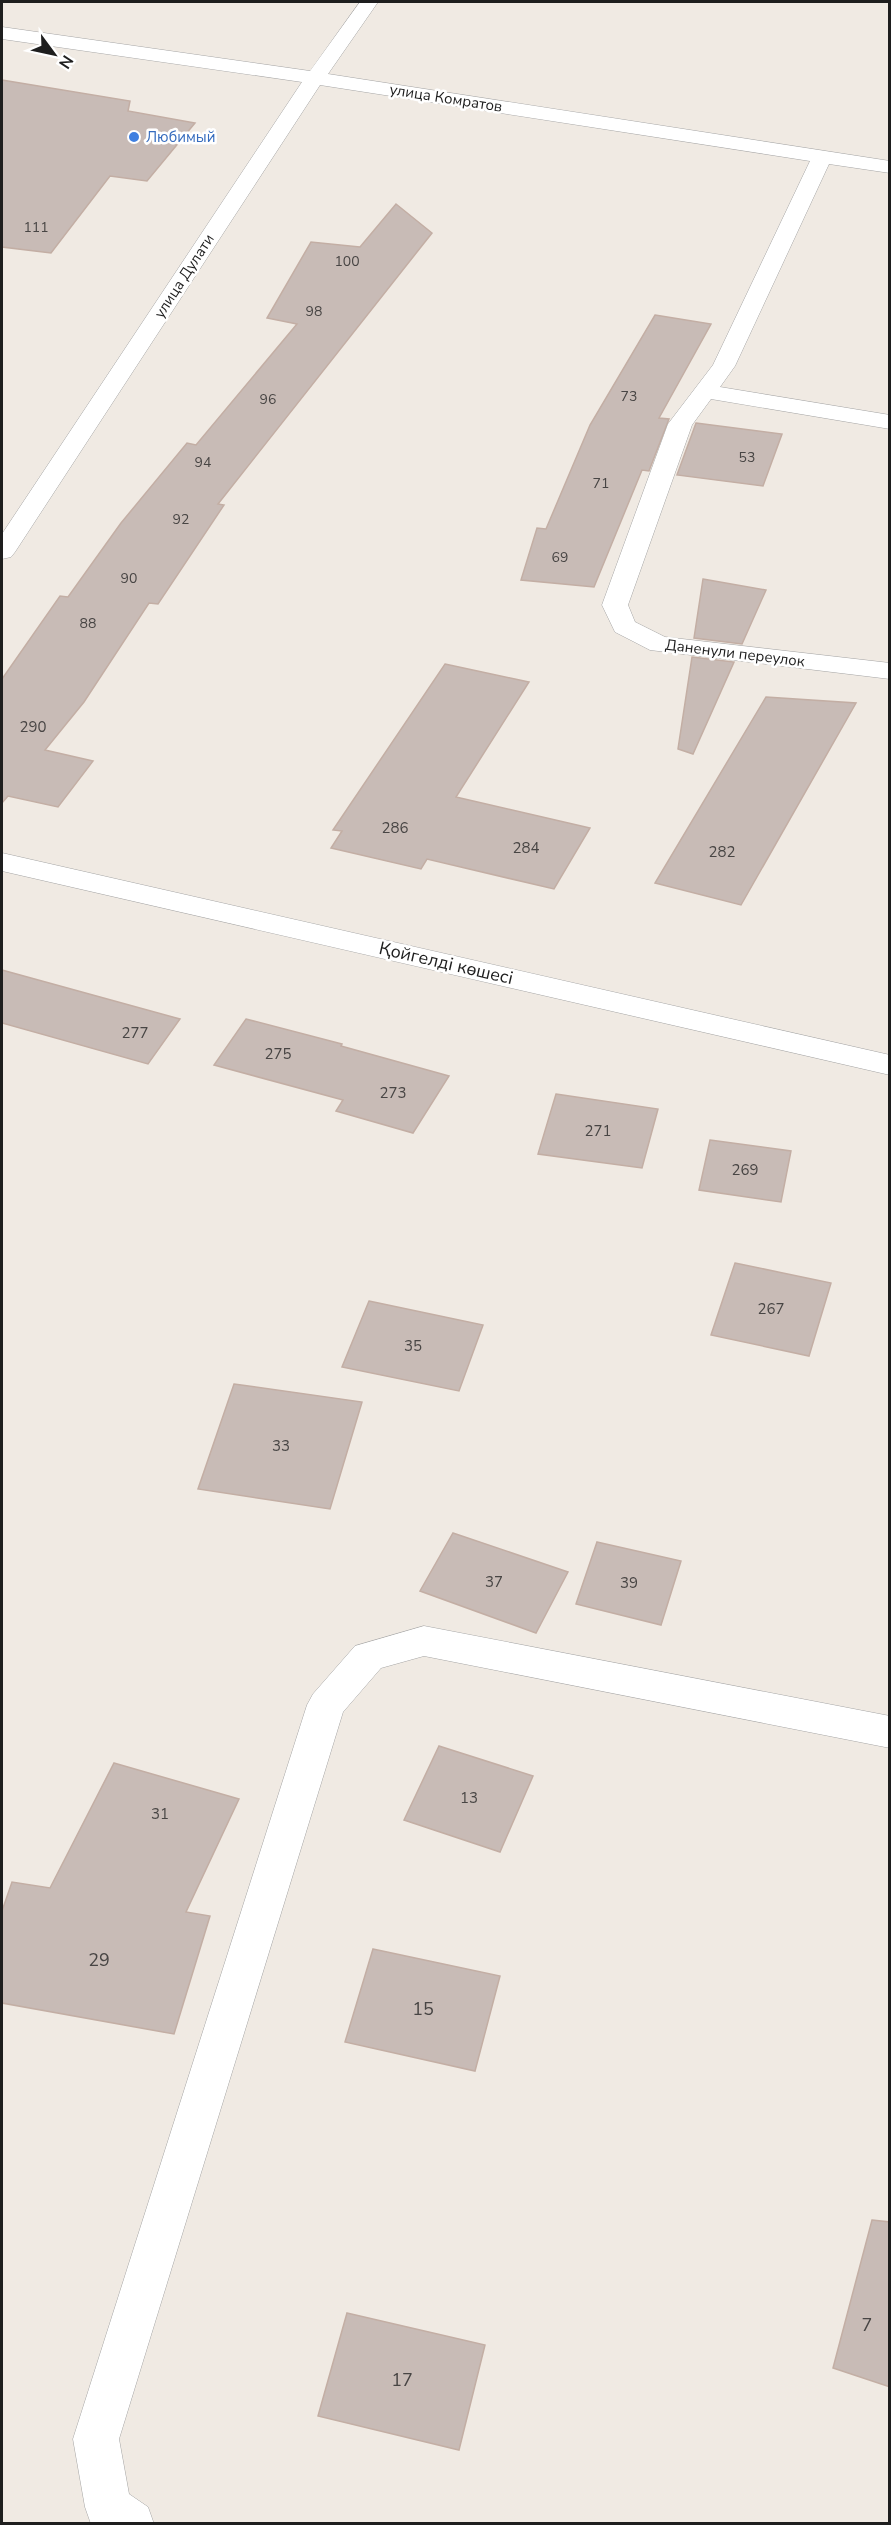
<svg xmlns="http://www.w3.org/2000/svg" width="891" height="2525" font-family="'Nunito Sans',sans-serif">
	<style>
		.building { fill: #c8bbb6; stroke: #c3aea4; stroke-width: 1.5 }
		.lines { fill: none; stroke-linecap: round; stroke-linejoin: round }
		.street-casing { stroke: #a5a5a5; stroke-width: 1 }
		.street { fill: #fff; fill-rule: evenodd }
		.shop-dot { fill: #3f7fe0; stroke: #fff; stroke-width: 2 }
		.labels { text-anchor: middle; dominant-baseline: central; stroke-width: 5; stroke-linejoin: round; paint-order: stroke }
		.far-number-label { font-size: 14px; fill: #484544 }
		.far-street-label { font-size: 15px; fill: #1e1e1e; stroke: #fff }
		.far-shop-label { font-size: 15px; fill: #366cbe; stroke: #fff; text-anchor: start }
		.number-label { font-size: 15px; fill: #484544 }
		.street-label { font-size: 18px; fill: #1e1e1e; stroke: #fff }
		.near-number-label { font-size: 18px; fill: #484544 }
	</style>
	<rect width="100%" height="100%" fill="#f0eae3"/>
	<g class="building">
		<polygon points="2,80 130,101 128,111 195,123 147,181 110,176 51,253 2,247"/>
		<polygon points="396,204 432,233 218,504 224,505 158,604 149,603 84,702 45,750 93,761 58,807 8,796 2,803 2,679 60,596 68,597 121,523 187,443 196,445 297,324 267,318 311,242 360,247"/>
		<polygon points="655,315 711,324 659,418 669,419 649,471 642,470 594,587 521,580 537,528 546,529 590,425"/>
		<polygon points="696,423 782,434 763,486 677,475"/>
		<polygon points="703,579 766,590 742,644 694,638"/>
		<polygon points="692,657 734,662 693,754 678,749"/>
		<polygon points="445,664 529,682 456,797 590,828 554,889 427,859 421,869 331,848 342,831 333,830"/>
		<polygon points="766,697 856,703 741,905 655,883"/>
		<polygon points="2,970 180,1019 148,1064 2,1023"/>
		<polygon points="246,1019 342,1044 341,1046 449,1076 413,1133 336,1111 343,1100 214,1065"/>
		<polygon points="556,1094 658,1109 642,1168 538,1154"/>
		<polygon points="710,1140 791,1151 781,1202 699,1190"/>
		<polygon points="735,1263 831,1283 809,1356 711,1335"/>
		<polygon points="369,1301 483,1325 459,1391 342,1367"/>
		<polygon points="234,1384 362,1402 330,1509 198,1489"/>
		<polygon points="453,1533 568,1572 536,1633 420,1591"/>
		<polygon points="597,1542 681,1561 661,1625 576,1604"/>
		<polygon points="439,1746 533,1776 500,1852 404,1820"/>
		<polygon points="114,1763 239,1799 186,1912 210,1916 174,2034 2,2003 2,1911 12,1882 50,1888"/>
		<polygon points="373,1949 500,1976 475,2071 345,2042"/>
		<polygon points="872,2220 890,2222 890,2387 833,2368"/>
		<polygon points="347,2313 485,2345 459,2450 318,2416"/>
	</g>
	<g class="lines">
		<g class="street-casing">
			<g id="street">
				<polygon points="360,2 378,2 328,74 890,161 890,173 829,164 735,366 720,387 890,415 890,429 711,399 692,425 628,605 635,622 665,637 890,663 890,679 650,650 615,632 602,605 668,424 713,365 810,161 320,85 15,552 11,557 2,559 2,534 302,82 2,39 2,27 310,71"/>
				<polygon points="2,853 890,1055 890,1075 2,871"/>
				<polygon points="424,1626 890,1716 890,1748 424,1656 381,1668 343,1712 119,2439 129,2494 148,2507 154,2524 91,2524 85,2507 73,2439 307,1705 313,1694 355,1646"/>
			</g>
		</g>
		<use href="#street" class="street"/>
	</g>
	<circle class="shop-dot" cx="134" cy="137" r="6"/>
	<g class="labels">
		<g class="far-number-label">
			<text x="36" y="227">111</text>
			<text x="347" y="261">100</text>
			<text x="314" y="311">98</text>
			<text x="629" y="396">73</text>
			<text x="268" y="399">96</text>
			<text x="747" y="457">53</text>
			<text x="203" y="462">94</text>
			<text x="601" y="483">71</text>
			<text x="181" y="519">92</text>
			<text x="560" y="557">69</text>
			<text x="129" y="578">90</text>
			<text x="88" y="623">88</text>
		</g>
		<g class="far-street-label">
			<text transform="translate(446 98) rotate(9)">улица Комратов</text>
			<text transform="translate(184 276) rotate(-57)">улица Дулати</text>
			<text transform="translate(735 653) rotate(7)">Даненули переулок</text>
		</g>
		<g class="far-shop-label">
			<text x="146" y="137">Любимый</text>
		</g>
		<g class="number-label">
			<text x="33" y="727">290</text>
			<text x="395" y="828">286</text>
			<text x="526" y="848">284</text>
			<text x="722" y="852">282</text>
			<text x="135" y="1033">277</text>
			<text x="278" y="1054">275</text>
			<text x="393" y="1093">273</text>
			<text x="598" y="1131">271</text>
			<text x="745" y="1170">269</text>
			<text x="771" y="1309">267</text>
			<text x="413" y="1346">35</text>
			<text x="281" y="1446">33</text>
			<text x="494" y="1582">37</text>
			<text x="629" y="1583">39</text>
			<text x="469" y="1798">13</text>
			<text x="160" y="1814">31</text>
		</g>
		<g class="street-label">
			<text transform="translate(446 963) rotate(13)">Қойгелді көшесі</text>
		</g>
		<g class="near-number-label">
			<text x="99" y="1960">29</text>
			<text x="423" y="2009">15</text>
			<text x="867" y="2325">7</text>
			<text x="402" y="2380">17</text>
		</g>
	</g>
	<rect width="891" height="2525" fill="none" stroke="#1e1e1e" stroke-width="6"/>
	<g transform="translate(54 54) rotate(123)" stroke="#ffffff" stroke-width="4.5" paint-order="stroke">
	<path d="M0-4.5L10 22L0 15L-10 22Z" fill="#1e1e1e"/>
	<text y="-9" font-size="16" font-weight="bold" text-anchor="middle" fill="#1e1e1e">N</text>
	</g>
</svg>
